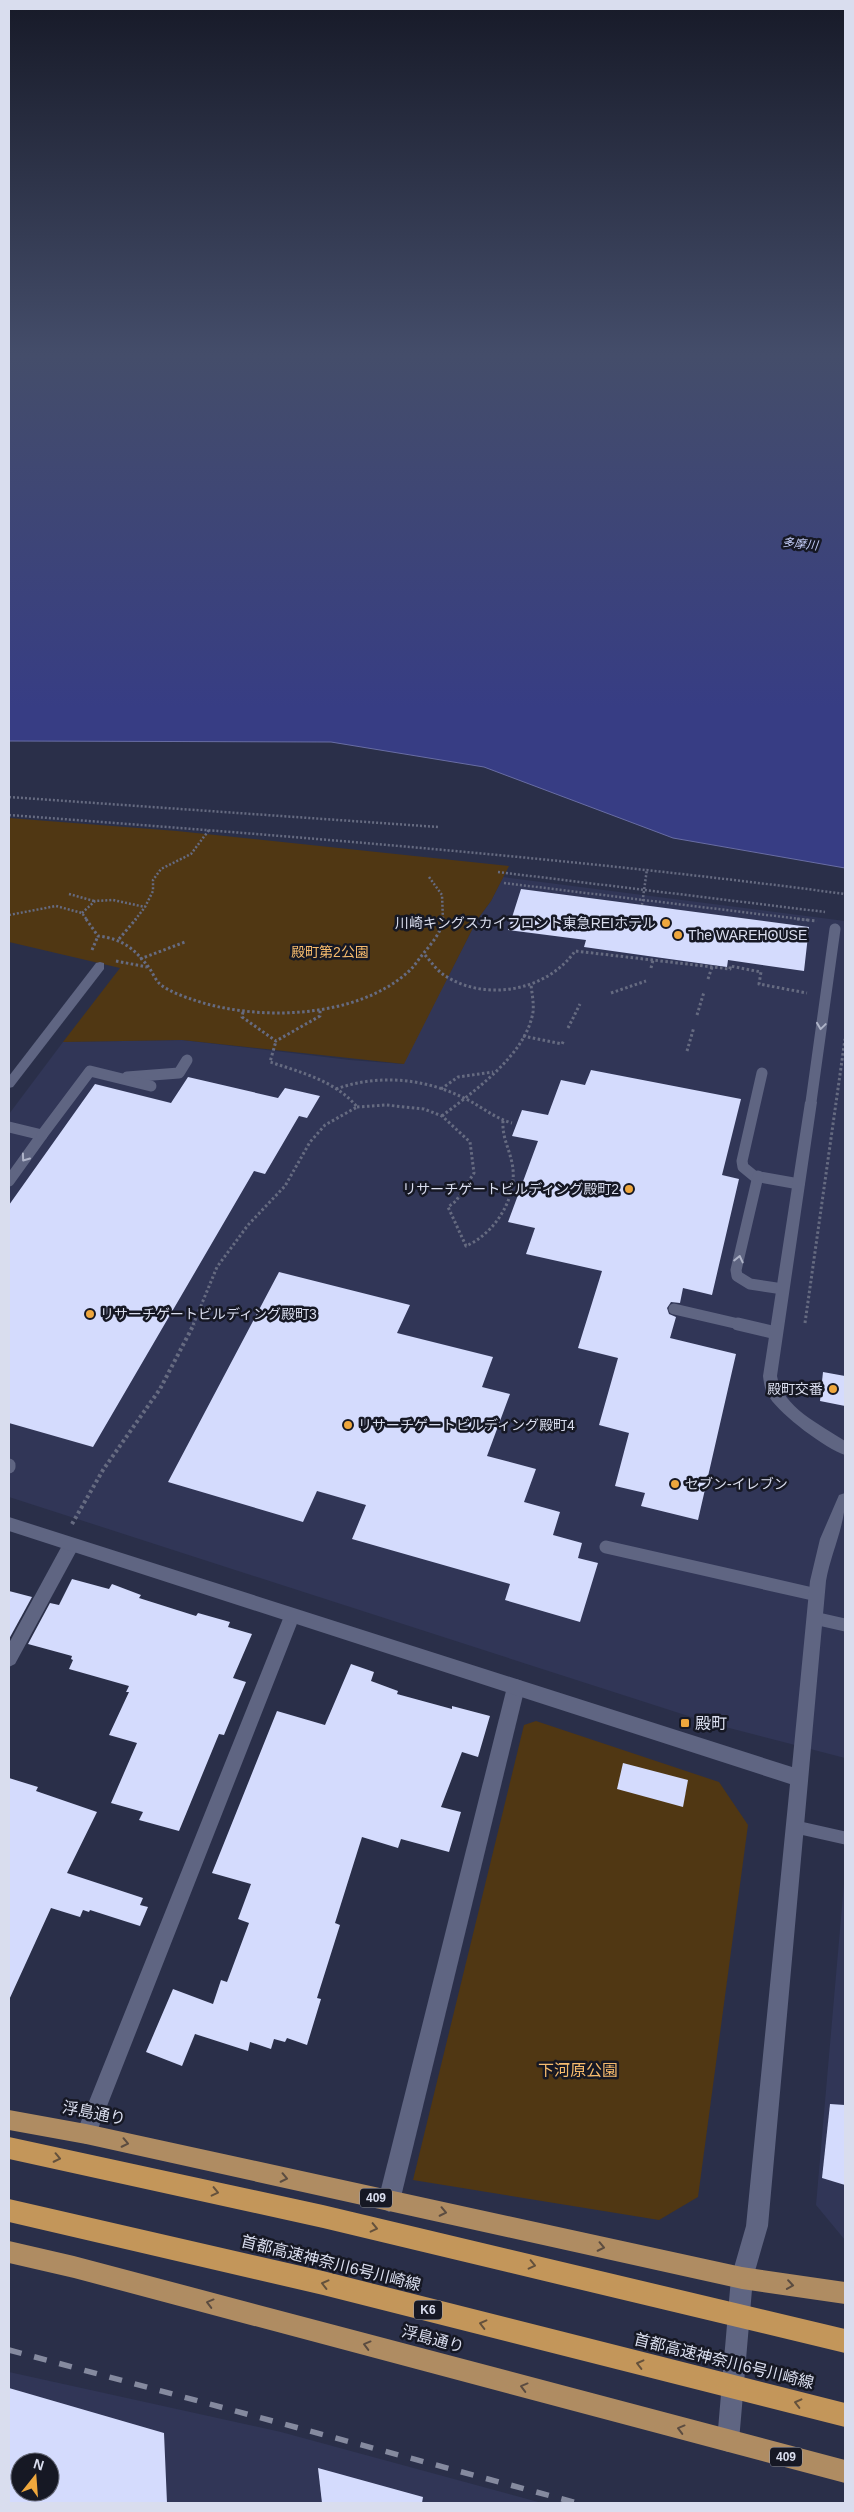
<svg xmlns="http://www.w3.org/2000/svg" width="854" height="2512" font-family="Helvetica,'Noto Sans JP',sans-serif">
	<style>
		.built { fill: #313657; fill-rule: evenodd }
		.green { fill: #503713 }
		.water { fill: #373d84; stroke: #686da4 }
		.building { fill: #d4dbfd; fill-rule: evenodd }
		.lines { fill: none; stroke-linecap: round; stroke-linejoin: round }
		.path-far2 { stroke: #666b81; stroke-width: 2.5; stroke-dasharray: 2 2; stroke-linecap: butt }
		.path-far1 { stroke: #666b81; stroke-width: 3; stroke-dasharray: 2.5 2.5; stroke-linecap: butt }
		.path { stroke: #666b81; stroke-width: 4; stroke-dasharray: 3 3; stroke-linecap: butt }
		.service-far1 { stroke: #5f6582; stroke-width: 11 }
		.service { stroke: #5f6582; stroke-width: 13 }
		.minor { fill: #5f6582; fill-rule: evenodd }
		.tertiary { fill: #5f6582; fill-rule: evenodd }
		.trunk { fill: #af8c62; fill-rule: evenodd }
		.motorway { fill: #c3965a; fill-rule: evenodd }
		.rail { stroke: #858a9f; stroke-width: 5.5; stroke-dasharray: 13 13; stroke-linecap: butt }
		.oneway { stroke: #aeb3c8 }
		.oneway2 { stroke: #5b4c40 }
		.oneway3 { stroke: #64513c }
		.poi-dot { fill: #efa73d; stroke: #161824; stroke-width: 2 }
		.labels { text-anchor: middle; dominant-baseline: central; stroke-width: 5; stroke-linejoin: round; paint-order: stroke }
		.far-water-label { font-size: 12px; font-style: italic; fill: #c3ccf6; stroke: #161824 }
		.shield { fill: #161824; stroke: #9ea2b1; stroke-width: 1 }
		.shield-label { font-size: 12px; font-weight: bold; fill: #d9ddee }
		.poi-label { font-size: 14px; fill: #d9ddee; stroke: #161824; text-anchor: start }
		.park-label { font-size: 14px; fill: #f6bb6d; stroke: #161824 }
		.near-poi-label { font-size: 16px; fill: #d9ddee; stroke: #161824; text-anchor: start }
		.near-park-label { font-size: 16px; fill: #f6bb6d; stroke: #161824 }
		.near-street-label { font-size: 16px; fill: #d9ddee; stroke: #161824 }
	</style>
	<rect width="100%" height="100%" fill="#2a2f49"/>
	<g class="built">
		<polygon points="503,877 845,921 845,1758 710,1723 9,1497 9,1114 63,1042 182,1040 350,1060 403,1064 477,920 491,901"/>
		<polygon points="845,1872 845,2240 816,2205"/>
		<path d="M9,2372L281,2432L542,2503H9ZM20,2462H50V2492H20Z"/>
	</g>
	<g class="green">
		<polygon points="9,818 177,831 509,866 491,901 477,920 404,1064 182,1040 63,1042 120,968 9,942"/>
		<polygon points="536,1721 719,1782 748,1825 698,2197 659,2220 413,2180 524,1725"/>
	</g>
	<polygon class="water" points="9,357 845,357 845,868 673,838 484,767 331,742 9,741"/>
	<g class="building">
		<polygon points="521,889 809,927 804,971 728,960 727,967 655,957 584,947 586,940 508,930"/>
		<polygon points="591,1070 741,1099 722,1175 739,1179 712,1295 683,1288 680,1303 671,1302 667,1308 669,1314 676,1317 670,1338 736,1354 698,1520 641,1506 645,1493 615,1486 629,1433 599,1425 618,1358 578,1348 602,1271 526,1254 535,1228 508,1222 538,1141 512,1136 522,1110 548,1115 561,1080 585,1085"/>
		<polygon points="188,1077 278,1098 285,1088 320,1096 307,1118 299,1116 265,1174 254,1171 93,1447 9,1423 9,1205 95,1084 171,1103"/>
		<polygon points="279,1272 410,1305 397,1333 493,1357 482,1387 510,1394 487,1456 536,1469 524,1502 560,1512 553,1535 582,1543 578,1558 598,1563 580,1622 505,1600 510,1584 352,1539 366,1505 317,1491 303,1522 168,1482"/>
		<polygon points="823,1372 845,1376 845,1406 820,1401"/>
		<polygon points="72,1579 109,1589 112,1584 141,1595 139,1598 196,1616 198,1613 230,1622 228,1627 252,1634 233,1678 246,1682 224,1735 219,1734 179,1831 139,1820 143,1812 111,1803 137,1743 109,1735 129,1692 126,1692 129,1686 69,1669 73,1660 71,1659 72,1656 28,1644 50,1603 59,1605"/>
		<polygon points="9,1591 32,1597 9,1639"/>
		<polygon points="351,1664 374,1672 371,1681 398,1691 397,1694 452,1709 452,1706 490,1716 478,1757 462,1752 441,1807 461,1812 449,1852 401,1839 398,1848 362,1837 335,1923 340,1925 317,1998 321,1999 307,2045 287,2038 285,2042 274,2039 271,2049 250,2042 248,2051 195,2034 182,2066 146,2052 173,1989 213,2004 221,1980 227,1982 249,1923 238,1919 251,1884 212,1873 277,1711 325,1725"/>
		<polygon points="623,1763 688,1780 683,1807 617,1789"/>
		<polygon points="9,1778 38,1787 36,1791 97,1812 67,1873 143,1898 140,1905 148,1907 140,1926 90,1910 89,1912 83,1910 80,1917 51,1908 9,2000"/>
		<polygon points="830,2104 845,2105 845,2185 822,2178"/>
		<path d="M9,2388L164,2433L167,2503H9ZM20,2462H50V2492H20Z"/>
		<polygon points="318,2468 423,2497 422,2503 322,2503"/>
	</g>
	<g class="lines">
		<g class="path-far2">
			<polyline points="9,797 438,827"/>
			<path d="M9,815C288,836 567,857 845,894"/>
			<polyline points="498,872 825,912"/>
			<polyline points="429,877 442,895 443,920"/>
			<polyline points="504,883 808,920"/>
			<polyline points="69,894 94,901"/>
			<polyline points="642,905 647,869"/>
			<polyline points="82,913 95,901 113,900 145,907"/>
			<polyline points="9,915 56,906 82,913 87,920"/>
			<polyline points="135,920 145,907 153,891 153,880 161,869 191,854 209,830"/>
		</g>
		<g class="path-far1">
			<path d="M86,919L98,936C123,939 135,949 150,969C153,974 156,981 161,985C169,991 182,996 191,999C255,1022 356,1019 408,972C414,967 418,960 423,954C431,944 442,932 443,919"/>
			<polyline points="797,919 817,921"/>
			<polyline points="119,939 136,919"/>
			<polyline points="92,950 98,936"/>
			<path d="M425,955C432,963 438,972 447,977C488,1002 548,990 575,951L730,969V966L761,972L759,984L807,993"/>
			<polyline points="140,959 185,942"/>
			<polyline points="116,961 147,967"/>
			<polyline points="651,968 653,960"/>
			<polyline points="708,979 712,967"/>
			<polyline points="611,993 646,981"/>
			<polyline points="243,1012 242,1017 276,1041 320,1016 320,1009"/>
			<polyline points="697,1015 704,992"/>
			<polyline points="568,1028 580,1004"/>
			<polyline points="523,1036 562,1044 564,1040"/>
			<polyline points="687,1051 694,1027"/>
			<path d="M336,1089C378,1074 424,1078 464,1098C481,1106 494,1118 512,1123"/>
			<polyline points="441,1089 458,1077 493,1072"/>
			<path d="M357,1107L386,1105L424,1109L442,1116L470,1142L474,1173L456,1201L448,1207L466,1246C496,1233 519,1195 512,1163C509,1148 502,1137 503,1121"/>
			<path d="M442,1116C474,1091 526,1055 533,1012C534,1003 532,994 531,985"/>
			<polyline points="805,1323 845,1039"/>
			<path d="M193,1325L217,1267L248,1225L285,1186L310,1142L325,1125L357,1107C336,1081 300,1072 270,1062L276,1041"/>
		</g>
		<polyline class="path" points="72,1524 103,1470 160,1389 194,1324"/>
		<g class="service-far1">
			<polyline points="762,1073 742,1161 743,1167 754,1176 799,1184"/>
			<polyline points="127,1077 179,1073 187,1060"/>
			<polyline points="811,1102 835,929"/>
			<polyline points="9,1127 42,1135 9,1181"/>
			<polyline points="42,1135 90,1071 151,1086"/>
			<polyline points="758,1176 736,1270 737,1276 750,1284 783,1289"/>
			<polyline points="674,1309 743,1325"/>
		</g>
		<g class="service">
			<polyline points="738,1324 776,1333"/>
			<polyline points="9,1465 9,1467"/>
			<polyline points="606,1547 817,1595"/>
			<polyline points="814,1618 845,1625"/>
			<polyline points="796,1827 845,1838"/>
		</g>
		<g class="minor">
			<polygon points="100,962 104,963 104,969 13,1087 9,1088 9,1076 96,963"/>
			<path d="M811,1098L817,1102L777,1376C782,1407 821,1425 845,1441V1455C826,1449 781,1415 770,1398C765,1391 764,1384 763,1376L805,1102Z"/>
			<polygon points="71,1538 77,1540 79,1545 77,1550 15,1664 9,1667 9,1643 65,1540"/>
			<polygon points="292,1609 298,1611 300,1616 96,2134 93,2141 86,2144 79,2141 76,2134 284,1616 286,1611"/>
			<polygon points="516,1679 522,1681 525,1687 400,2201 396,2208 389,2212 382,2208 378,2201 507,1687 510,1681"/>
		</g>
		<path class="tertiary" d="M845,1493C847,1522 831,1552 826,1581L768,2226L753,2278L739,2441L736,2449L728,2452L720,2449L717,2441L731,2278L746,2226L790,1784L9,1531V1517L792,1767L810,1581L820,1539L839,1495Z"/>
		<g class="trunk">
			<polygon points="9,2110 86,2124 742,2267 845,2282 845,2304 742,2289 86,2144 9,2130"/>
			<polygon points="9,2241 74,2256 845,2460 845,2483 74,2278 9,2263"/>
		</g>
		<g class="motorway">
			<polygon points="9,2137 323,2205 845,2329 845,2353 323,2228 9,2159"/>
			<polygon points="9,2199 323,2271 845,2403 845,2427 323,2295 9,2222"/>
		</g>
		<polyline class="rail" points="9,2350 577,2503"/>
	</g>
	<defs><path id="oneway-chevron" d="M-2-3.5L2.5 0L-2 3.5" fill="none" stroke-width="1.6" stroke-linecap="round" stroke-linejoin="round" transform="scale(1.25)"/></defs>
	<g class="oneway">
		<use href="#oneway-chevron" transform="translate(821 1026) rotate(98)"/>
		<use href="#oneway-chevron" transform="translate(25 1158) rotate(126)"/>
		<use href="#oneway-chevron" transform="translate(739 1259) rotate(-77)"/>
	</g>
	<g class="oneway2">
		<use href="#oneway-chevron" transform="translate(125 2143) rotate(12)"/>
		<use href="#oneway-chevron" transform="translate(284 2178) rotate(12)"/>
		<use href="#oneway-chevron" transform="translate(443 2212) rotate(12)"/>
		<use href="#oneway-chevron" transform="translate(601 2247) rotate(12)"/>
		<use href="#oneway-chevron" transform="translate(790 2285) rotate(8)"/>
		<use href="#oneway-chevron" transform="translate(210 2303) rotate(-165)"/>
		<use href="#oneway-chevron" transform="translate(367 2345) rotate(-165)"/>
		<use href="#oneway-chevron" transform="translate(524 2387) rotate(-165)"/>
		<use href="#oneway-chevron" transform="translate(681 2429) rotate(-165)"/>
	</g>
	<g class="oneway3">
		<use href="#oneway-chevron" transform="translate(57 2158) rotate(12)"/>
		<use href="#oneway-chevron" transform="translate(215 2192) rotate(13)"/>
		<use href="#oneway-chevron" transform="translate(374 2228) rotate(13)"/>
		<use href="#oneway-chevron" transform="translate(532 2265) rotate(13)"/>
		<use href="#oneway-chevron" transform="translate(325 2284) rotate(-166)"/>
		<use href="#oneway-chevron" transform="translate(483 2324) rotate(-166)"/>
		<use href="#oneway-chevron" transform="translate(640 2364) rotate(-166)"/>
		<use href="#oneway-chevron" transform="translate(798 2403) rotate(-166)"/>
	</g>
	<linearGradient id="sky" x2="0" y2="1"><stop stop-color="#171a28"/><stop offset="0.5" stop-color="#444d6a"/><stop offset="1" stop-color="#444d6a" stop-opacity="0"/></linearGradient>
	<rect width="854" height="708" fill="url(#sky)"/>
	<g class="poi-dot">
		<circle cx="666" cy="923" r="5"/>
		<circle cx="678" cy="935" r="5"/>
		<circle cx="629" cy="1189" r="5"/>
		<circle cx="90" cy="1314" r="5"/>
		<circle cx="833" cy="1389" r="5"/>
		<circle cx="348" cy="1425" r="5"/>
		<circle cx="675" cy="1484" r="5"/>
		<rect x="680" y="1718" width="10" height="10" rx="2.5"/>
	</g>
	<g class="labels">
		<g class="far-water-label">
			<text transform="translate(800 544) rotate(6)">多摩川</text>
		</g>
		<g class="shield">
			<rect x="360" y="2188.5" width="32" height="19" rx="4"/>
			<rect x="414" y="2300.5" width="28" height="19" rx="4"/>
			<rect x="770" y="2447.5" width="32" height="19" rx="4"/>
		</g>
		<g class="shield-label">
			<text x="376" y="2198">409</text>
			<text x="428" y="2310">K6</text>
			<text x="786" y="2457">409</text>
		</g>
		<g class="poi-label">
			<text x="656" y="923" text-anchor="end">川崎キングスカイフロント東急REIホテル</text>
			<text x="688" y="935">The WAREHOUSE</text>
			<text x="619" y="1189" text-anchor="end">リサーチゲートビルディング殿町2</text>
			<text x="100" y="1314">リサーチゲートビルディング殿町3</text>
			<text x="823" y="1389" text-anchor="end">殿町交番</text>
			<text x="358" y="1425">リサーチゲートビルディング殿町4</text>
			<text x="685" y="1484">セブン-イレブン</text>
		</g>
		<g class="park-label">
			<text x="330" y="952">殿町第2公園</text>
		</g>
		<g class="near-poi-label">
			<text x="695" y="1723">殿町</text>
		</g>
		<g class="near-park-label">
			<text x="578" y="2070">下河原公園</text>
		</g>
		<g class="near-street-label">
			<text transform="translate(94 2113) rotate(11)">浮島通り</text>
			<text transform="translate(331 2263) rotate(14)">首都高速神奈川6号川崎線</text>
			<text transform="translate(433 2339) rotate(15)">浮島通り</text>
			<text transform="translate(724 2361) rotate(14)">首都高速神奈川6号川崎線</text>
		</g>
	</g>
	<rect width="854" height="2512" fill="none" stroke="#d9ddee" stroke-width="20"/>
	<g transform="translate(35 2477) rotate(17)"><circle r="24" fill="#161824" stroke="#646775"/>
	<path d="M0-4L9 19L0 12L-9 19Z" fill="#efa73d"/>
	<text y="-8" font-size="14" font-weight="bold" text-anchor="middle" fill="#d9ddee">N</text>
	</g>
</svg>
